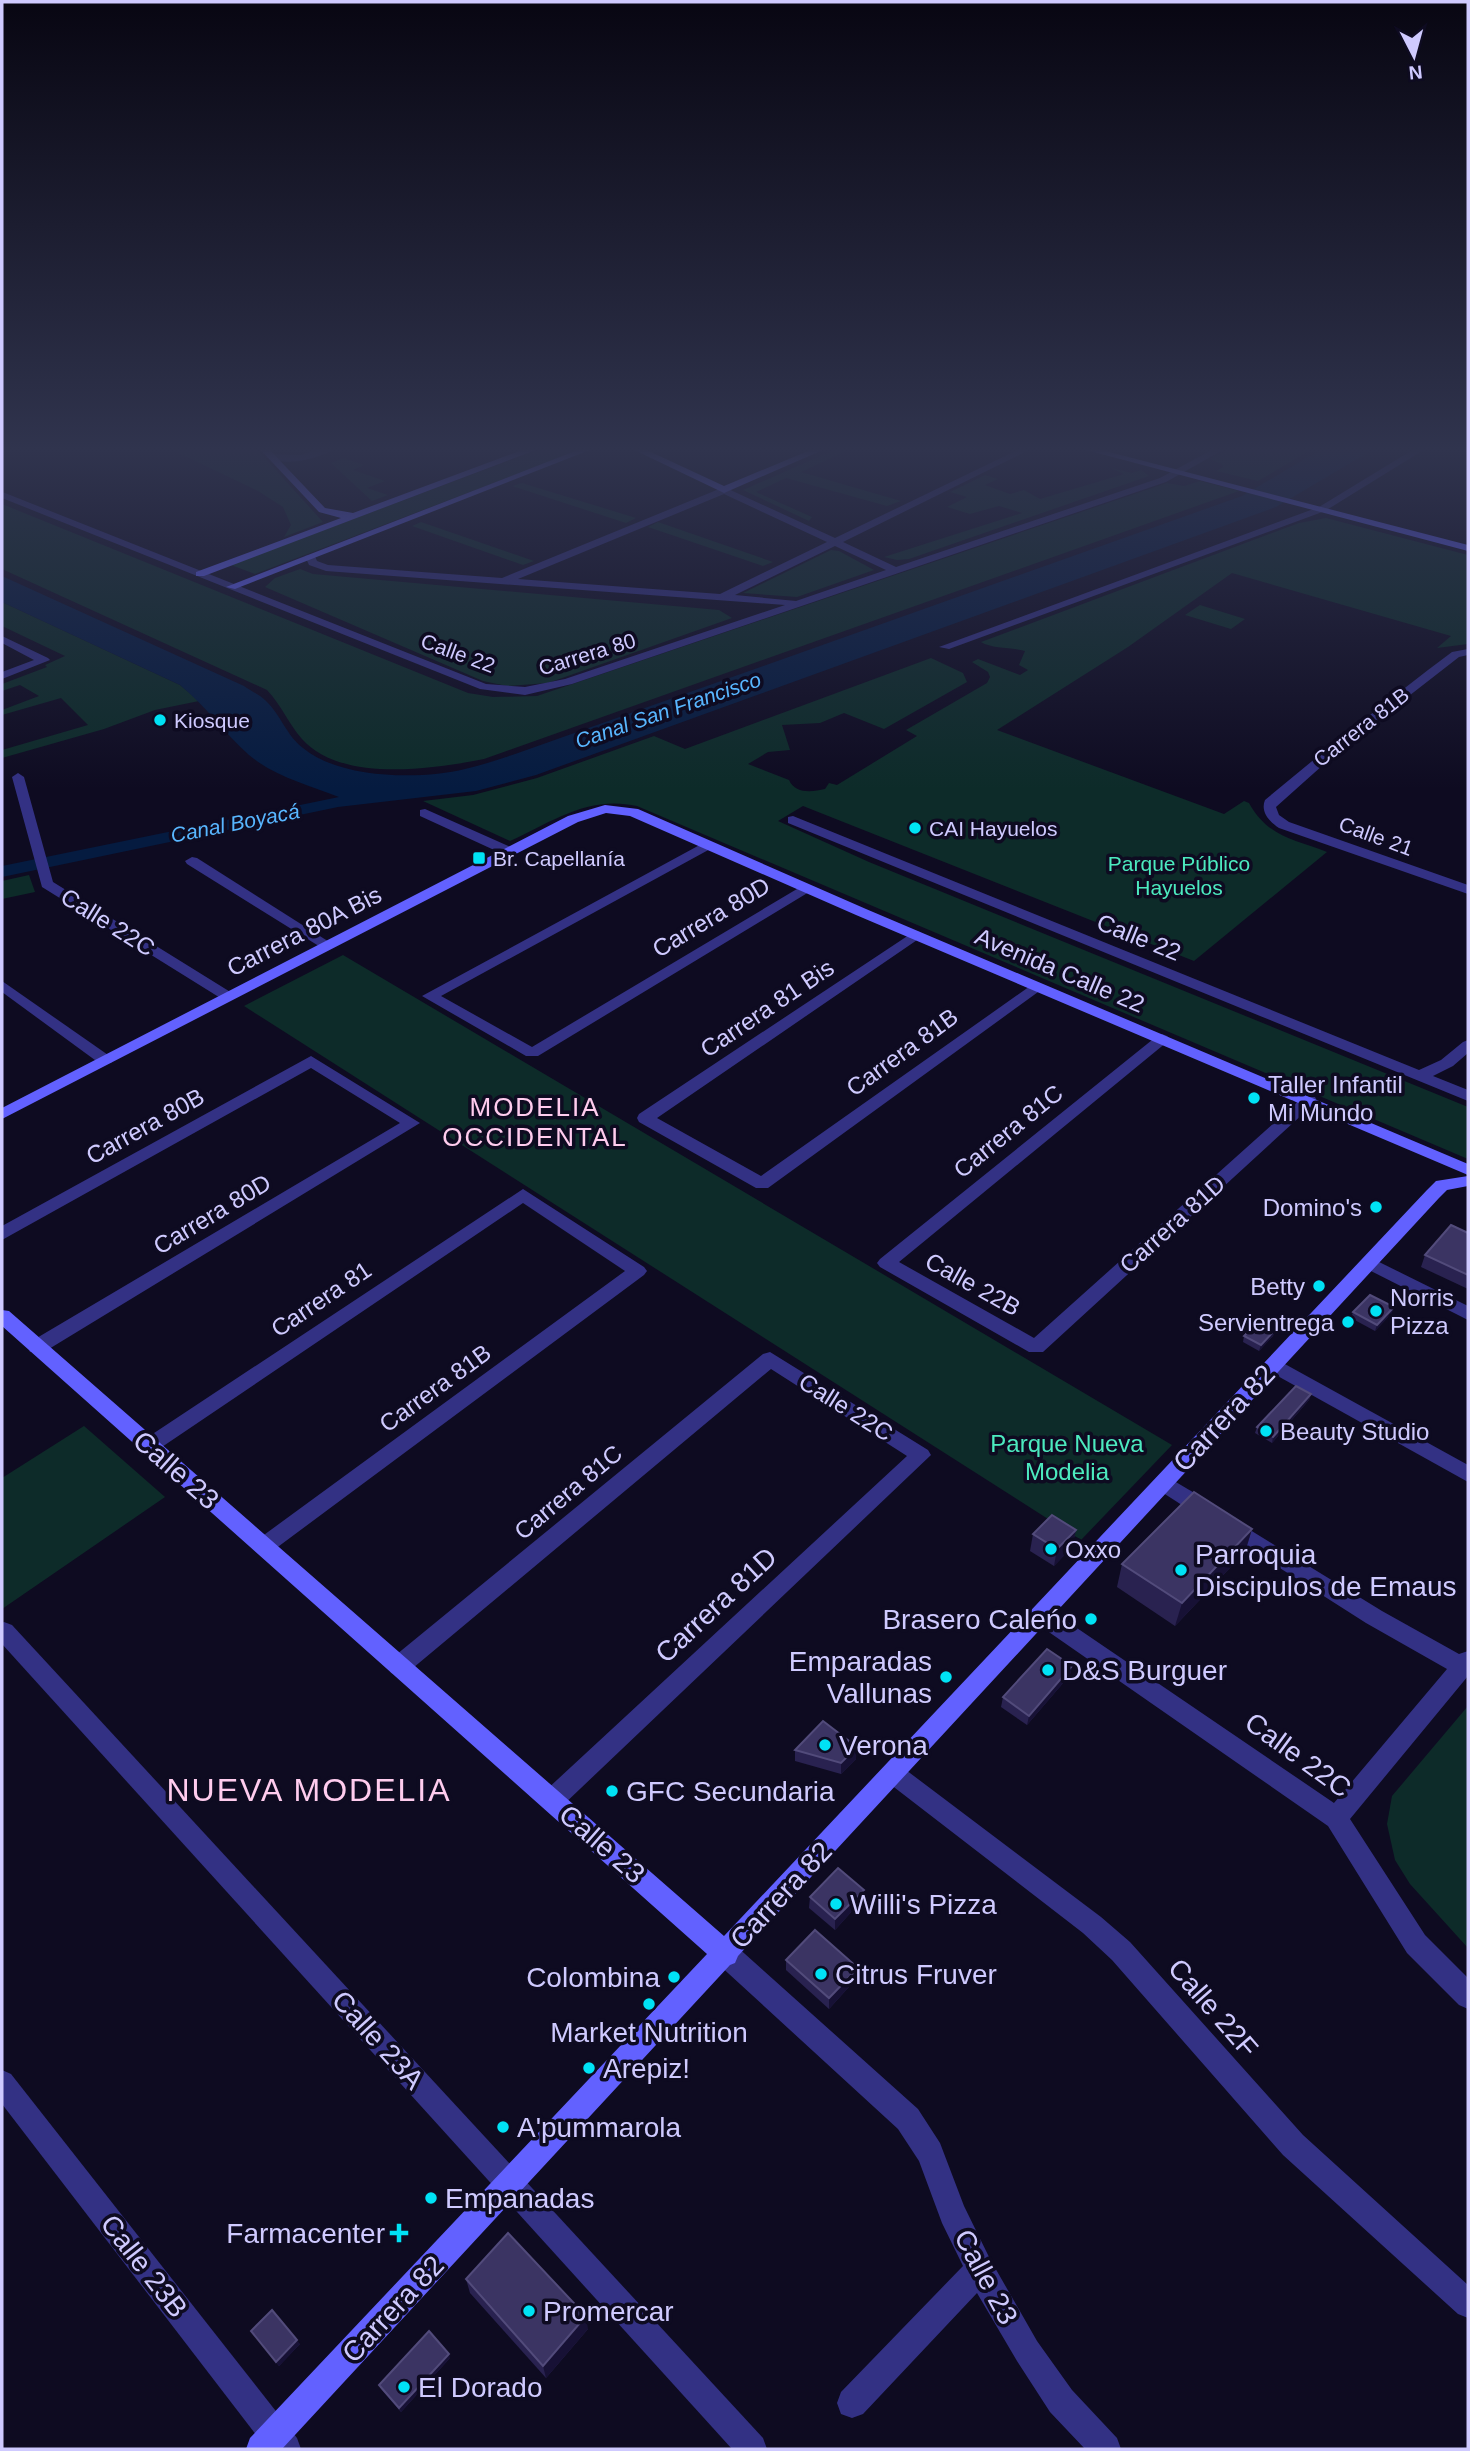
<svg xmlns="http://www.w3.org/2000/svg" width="1470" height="2451" font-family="Helvetica,sans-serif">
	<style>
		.green { fill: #0d2b29 }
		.water { fill: #051b40 }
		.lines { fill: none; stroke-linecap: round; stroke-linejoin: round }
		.street { fill: #333184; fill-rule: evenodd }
		.secondary { fill: #6261ff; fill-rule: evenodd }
		.wall { fill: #292250 }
		.shaded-wall { fill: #171135 }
		.building { fill: #3b3463; stroke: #524b7b; stroke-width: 2 }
		.poi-dot { fill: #00e2f5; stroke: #0e0b21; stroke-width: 2.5 }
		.labels { text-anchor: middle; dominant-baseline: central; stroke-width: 7; stroke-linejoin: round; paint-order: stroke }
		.far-street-label { font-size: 21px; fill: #cfcaff; stroke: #0e0b21 }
		.far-water-label { font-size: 21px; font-style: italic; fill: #58b6ff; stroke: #0e0b21 }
		.far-poi-label { font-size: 21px; fill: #cfcaff; stroke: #0e0b21; text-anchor: start }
		.far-park-label { font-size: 21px; fill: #4ceabf; stroke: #0e0b21 }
		.street-label { font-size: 24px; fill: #cfcaff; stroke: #0e0b21 }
		.poi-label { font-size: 24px; fill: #cfcaff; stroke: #0e0b21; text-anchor: start }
		.park-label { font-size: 24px; fill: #4ceabf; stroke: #0e0b21 }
		.neighbourhood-label { font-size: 26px; letter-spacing: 2px; fill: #fce; stroke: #0e0b21 }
		.near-street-label { font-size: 28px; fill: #cfcaff; stroke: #0e0b21 }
		.near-poi-label { font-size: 28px; fill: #cfcaff; stroke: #0e0b21; text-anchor: start }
		.near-neighbourhood-label { font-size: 32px; letter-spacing: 2px; fill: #fce; stroke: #0e0b21 }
	</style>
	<rect width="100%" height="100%" fill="#0e0b21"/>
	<g class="green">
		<polygon points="164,446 254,446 323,522 284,537 291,525 283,507 258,491"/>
		<polygon points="548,446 590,446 255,574 231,565"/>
		<polygon points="843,446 857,446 801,472 901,501 887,506 786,478 756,492 812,517 809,521 743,490"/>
		<polygon points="1234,446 1317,446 1258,481 1216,471 1223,467 1222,464 1210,459"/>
		<polygon points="344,458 364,465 353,470 385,481 367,488 388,495 372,501 331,463"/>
		<polygon points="1111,468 1132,473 1141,470 1149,476 909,559 897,560 884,557 1022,513 999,506 970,514 947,507 967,497 950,492 985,475 998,479 985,485 1010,494 1024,490 1040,499 1124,474"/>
		<path d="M1200,481L1239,491L484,759C433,769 341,783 302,739C288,723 282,706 267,690L2,569V504L468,693L493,697L537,696L1167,483L1184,486Z"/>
		<polygon points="522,483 636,518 626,523 512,486"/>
		<path d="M1326,518L1468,555V644L1437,648L1451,636L1232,573L1128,647L997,730L1224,814L1244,801L1249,803C1268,837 1293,839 1327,852L1194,961L803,806L778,821L869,862L1468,1107V1159L637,806C589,795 553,821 510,841L423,801L473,795L537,778L654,736L685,749L931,658L963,673L967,682L884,729L844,713L820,723L782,725L790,750L768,752L748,764L789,780C795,794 812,792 825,789L829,783L837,785L917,736L906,730L987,683L990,677L988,672L972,662L978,659L1020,675L1028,670L1019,665L1025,651C1011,647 992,649 981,642L1299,523Z"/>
		<polygon points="421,522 534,561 523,565 412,526"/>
		<polygon points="658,522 773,562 763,566 648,527"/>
		<polygon points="831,550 839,551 874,570 797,597 743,593"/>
		<polygon points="300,569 313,574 719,610 732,618 548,683 507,686 483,681 265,587 275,578"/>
		<polygon points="2,602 180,685 199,701 155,710 104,729 2,758 2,750 88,725 61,698 2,715 2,710 39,696 20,685 2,691 2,684 47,667 45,665 65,656 2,626"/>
		<polygon points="1200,605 1245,619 1231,629 1185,615"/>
		<polygon points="29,875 35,892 2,899 2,881"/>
		<polygon points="343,955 1172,1445 1081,1540 244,1006"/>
		<polygon points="84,1426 165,1497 2,1609 2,1478"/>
		<polygon points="1468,1706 1468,1948 1410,1884 1395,1860 1387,1824 1392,1796"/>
	</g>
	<path class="water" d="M1327,446H1379L1276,507L536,775L476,791L338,807L2,877V866L339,797C309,785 275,777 249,755C224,733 206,706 180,685L2,602V576L244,686C251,691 260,695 266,701C281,715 286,735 303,748C340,779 420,780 465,769C483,765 500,759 518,753L1242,496Z"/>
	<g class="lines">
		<g class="street">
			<path d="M327,446H340C322,458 286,468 266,457L271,454L301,455Z"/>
			<path d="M1026,446H1037L843,542L896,567L1160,478L1219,446H1230L1166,482L572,684L525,695L480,689L2,498V492L5,493L486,684L525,687L565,679L785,605L326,571L309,565L305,556L314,554L317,561L328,565L502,578L724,487L835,538ZM724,494L827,542L720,594L518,579ZM835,546L886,570L796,601L735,595Z"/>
			<polygon points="1419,446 1430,446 1325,511 949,649 939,647 1319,507"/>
			<polygon points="2,636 48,658 50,660 2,679 2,672 34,660 2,643"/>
			<path d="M1468,649V655L1459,657L1342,748L1276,807L1279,815L1289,822L1468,885V894L1279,828C1270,822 1260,812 1265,800L1334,743L1428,670L1452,652Z"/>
			<polygon points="18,773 24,777 53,882 232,993 235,996 232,999 222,999 42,887 12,777"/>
			<polygon points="425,809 515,849 517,852 510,856 505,855 420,816 420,810"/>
			<polygon points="793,816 1419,1070 1441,1060 1463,1042 1468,1040 1468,1053 1453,1066 1433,1076 1468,1090 1468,1101 788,823 788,817"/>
			<polygon points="707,841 714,845 712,848 441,996 532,1047 802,886 807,885 814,889 538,1056 526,1056 422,996"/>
			<polygon points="192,857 197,858 334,945 332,948 322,948 187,864 185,861"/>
			<polygon points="915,931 920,932 922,935 920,938 657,1118 761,1176 1033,984 1038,983 1045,987 768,1188 756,1188 639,1122 637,1118 639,1114"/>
			<polygon points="2,981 111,1057 113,1060 111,1063 99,1063 2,992"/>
			<polygon points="1162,1034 1167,1036 1170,1039 1167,1042 899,1262 1034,1338 1303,1097 1315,1097 1317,1101 1043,1352 1029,1352 880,1267 877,1263 880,1259 1157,1036"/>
			<polygon points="311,1056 420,1123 44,1352 30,1352 28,1347 30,1342 400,1123 311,1068 2,1240 2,1226"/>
			<polygon points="523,1189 644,1267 647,1271 644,1275 271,1552 264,1554 257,1552 254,1546 257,1540 625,1271 523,1203 156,1451 149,1454 142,1451 139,1446 142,1441"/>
			<polygon points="1369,1257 1468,1306 1468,1320 1363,1267 1360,1263 1363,1259"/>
			<polygon points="770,1352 928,1450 931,1455 560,1808 552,1811 544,1808 540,1800 544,1792 907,1456 771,1369 407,1673 399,1675 391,1673 388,1666 391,1659 763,1354"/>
			<polygon points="1274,1358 1468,1465 1468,1482 1267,1370 1264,1365 1267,1360"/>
			<polygon points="1164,1475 1213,1504 1216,1510 1213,1516 1206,1518 1199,1516 1157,1489 1154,1483 1157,1477"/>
			<polygon points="1229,1517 1382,1611 1459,1654 1468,1651 1468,1676 1350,1819 1425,1935 1468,1978 1468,2009 1459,2005 1407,1953 1328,1826 1033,1621 1030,1615 1033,1609 1041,1606 1049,1609 1334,1803 1447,1669 1366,1623 1222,1531 1219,1525 1222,1519"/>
			<polygon points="4,1622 12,1625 763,2438 767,2449 732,2449 2,1644 2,1623"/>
			<polygon points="894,1764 902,1767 1101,1917 1130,1942 1303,2135 1468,2285 1468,2318 1458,2314 1283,2155 1112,1960 1083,1933 886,1781 882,1774 886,1767"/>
			<polygon points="726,1942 735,1945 918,2109 940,2143 964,2206 990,2259 1037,2341 1072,2390 1117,2438 1121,2449 1085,2449 1050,2412 1017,2361 977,2293 863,2414 852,2418 841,2414 837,2403 841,2392 963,2266 942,2223 919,2161 898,2129 717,1963 713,1954 717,1945"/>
			<polygon points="2,2070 11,2074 297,2438 301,2449 267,2449 2,2104"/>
		</g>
		<g class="secondary">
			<polygon points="257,446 266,446 325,508 353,513 533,446 546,446 204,576 196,576 196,572 341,518 319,512"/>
			<polygon points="588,446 600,446 235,589 226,587"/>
			<polygon points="626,446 638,446 724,486 820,446 832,446 724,493"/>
			<polygon points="1071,446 1086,446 1468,545 1468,551"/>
			<polygon points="605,805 638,809 866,909 1468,1164 1468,1175 856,915 630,816 606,813 578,822 2,1119 2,1108 568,816"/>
			<polygon points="1468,1176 1468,1186 1447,1190 1439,1198 738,1956 735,1963 730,1965 282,2449 246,2449 250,2438 707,1954 2,1326 2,1310 9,1311 724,1936 1427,1190 1436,1181"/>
		</g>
	</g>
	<g class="wall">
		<polygon points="1468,1233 1468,1289 1421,1267 1425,1255"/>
		<polygon points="1353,1312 1392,1313 1375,1331 1351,1318"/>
		<polygon points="1275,1330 1273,1336 1259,1351 1243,1342 1244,1336"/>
		<polygon points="1311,1394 1309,1400 1272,1443 1255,1433 1257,1427"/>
		<polygon points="1252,1529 1245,1552 1175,1626 1117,1587 1122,1564"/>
		<polygon points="1076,1530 1072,1547 1054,1566 1030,1551 1033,1534"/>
		<polygon points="1072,1666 1070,1675 1027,1725 1001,1707 1003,1697"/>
		<polygon points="795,1750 856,1759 841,1774 795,1761"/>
		<polygon points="864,1890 862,1900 835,1930 809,1908 810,1897"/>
		<polygon points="786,1960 858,1968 857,1978 829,2009 786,1970"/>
		<polygon points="466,2279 588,2329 546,2378 470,2293"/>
		<polygon points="251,2331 300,2344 279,2366"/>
		<polygon points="450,2358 401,2412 381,2389 379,2385"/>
	</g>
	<g class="shaded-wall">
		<polygon points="1394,1307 1392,1313 1375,1331 1377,1325"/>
		<polygon points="1275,1330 1273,1336 1259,1351 1261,1345"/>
		<polygon points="1311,1394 1309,1400 1272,1443 1273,1437"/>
		<polygon points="1252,1529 1245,1552 1175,1626 1182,1603"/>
		<polygon points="1076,1530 1072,1547 1054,1566 1057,1549"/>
		<polygon points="1072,1666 1070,1675 1027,1725 1029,1716"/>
		<polygon points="857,1747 856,1759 841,1774 841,1763"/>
		<polygon points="864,1890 862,1900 835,1930 835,1919"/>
		<polygon points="858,1968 857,1978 829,2009 829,1998"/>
		<polygon points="586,2316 588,2329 546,2378 543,2366"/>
		<polygon points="297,2340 300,2344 279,2366 276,2362"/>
		<polygon points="449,2354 450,2358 401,2412 399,2408"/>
	</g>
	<g class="building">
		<polygon points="1451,1225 1468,1233 1468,1275 1425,1255"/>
		<polygon points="1370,1295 1394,1307 1377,1325 1353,1312"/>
		<polygon points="1258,1321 1275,1330 1261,1345 1244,1336"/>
		<polygon points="1296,1386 1311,1394 1273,1437 1257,1427"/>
		<polygon points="1194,1492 1252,1529 1182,1603 1122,1564"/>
		<polygon points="1052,1515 1076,1530 1057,1549 1033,1534"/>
		<polygon points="1047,1649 1072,1666 1029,1716 1003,1697"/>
		<polygon points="823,1721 857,1747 841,1763 795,1750"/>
		<polygon points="838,1868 864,1890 835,1919 810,1897"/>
		<polygon points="815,1930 858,1968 829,1998 786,1960"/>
		<polygon points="508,2233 586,2316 543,2366 466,2279"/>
		<polygon points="272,2310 297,2340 276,2362 251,2331"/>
		<polygon points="429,2331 449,2354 399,2408 379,2385"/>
	</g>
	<linearGradient id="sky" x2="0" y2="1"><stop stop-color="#080612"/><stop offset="0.57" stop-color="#30344e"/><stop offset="1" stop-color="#30344e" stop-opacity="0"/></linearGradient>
	<rect width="1470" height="789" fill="url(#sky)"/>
	<g class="poi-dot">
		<circle cx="160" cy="720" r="7"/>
		<circle cx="915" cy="828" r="7"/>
		<rect x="472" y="851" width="14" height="14" rx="3.5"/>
		<circle cx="1254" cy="1098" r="7"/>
		<circle cx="1376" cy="1207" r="7"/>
		<circle cx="1319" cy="1286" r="7"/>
		<circle cx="1376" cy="1311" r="7"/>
		<circle cx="1348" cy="1322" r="7"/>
		<circle cx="1266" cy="1431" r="7"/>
		<circle cx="1051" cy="1549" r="7"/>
		<circle cx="1181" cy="1570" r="7"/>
		<circle cx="1091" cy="1619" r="7"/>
		<circle cx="1048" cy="1670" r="7"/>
		<circle cx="946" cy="1677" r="7"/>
		<circle cx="825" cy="1745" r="7"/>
		<circle cx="612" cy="1791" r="7"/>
		<circle cx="836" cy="1904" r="7"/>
		<circle cx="821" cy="1974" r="7"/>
		<circle cx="674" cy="1977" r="7"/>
		<circle cx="649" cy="2004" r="7"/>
		<circle cx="589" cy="2068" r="7"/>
		<circle cx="503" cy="2127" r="7"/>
		<circle cx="431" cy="2198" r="7"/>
		<path d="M395.5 2222.5h7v7h7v7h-7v7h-7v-7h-7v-7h7z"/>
		<circle cx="529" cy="2311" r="7"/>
		<circle cx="404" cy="2387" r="7"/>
	</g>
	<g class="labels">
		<g class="far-street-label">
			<text transform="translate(458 653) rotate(20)">Calle 22</text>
			<text transform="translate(587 654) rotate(-17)">Carrera 80</text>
			<text transform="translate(1361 727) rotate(-38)">Carrera 81B</text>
			<text transform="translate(1376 836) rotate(20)">Calle 21</text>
		</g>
		<g class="far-water-label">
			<text transform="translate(668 710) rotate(-19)">Canal San Francisco</text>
			<text transform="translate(235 823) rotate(-11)">Canal Boyacá</text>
		</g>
		<g class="far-poi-label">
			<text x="174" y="720">Kiosque</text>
			<text x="929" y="828">CAI Hayuelos</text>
			<text x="493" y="858">Br. Capellanía</text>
		</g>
		<g class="far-park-label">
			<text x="1179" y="863">Parque Público<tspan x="1179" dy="24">Hayuelos</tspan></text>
		</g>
		<g class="street-label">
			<text transform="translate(711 917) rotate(-31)">Carrera 80D</text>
			<text transform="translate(108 922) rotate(32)">Calle 22C</text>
			<text transform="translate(304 931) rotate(-27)">Carrera 80A Bis</text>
			<text transform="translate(1139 937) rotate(22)">Calle 22</text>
			<text transform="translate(1060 970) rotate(23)">Avenida Calle 22</text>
			<text transform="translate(767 1008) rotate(-34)">Carrera 81 Bis</text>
			<text transform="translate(902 1052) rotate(-36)">Carrera 81B</text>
			<text transform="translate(145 1126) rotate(-29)">Carrera 80B</text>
			<text transform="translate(1008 1131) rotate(-39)">Carrera 81C</text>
			<text transform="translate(212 1214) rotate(-31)">Carrera 80D</text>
			<text transform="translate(1172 1224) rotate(-42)">Carrera 81D</text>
			<text transform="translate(973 1284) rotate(29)">Calle 22B</text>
			<text transform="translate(321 1299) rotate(-34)">Carrera 81</text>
			<text transform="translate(435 1388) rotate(-36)">Carrera 81B</text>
			<text transform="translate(846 1407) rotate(32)">Calle 22C</text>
			<text transform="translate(568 1492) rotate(-40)">Carrera 81C</text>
		</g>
		<g class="poi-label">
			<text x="1268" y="1084">Taller Infantil<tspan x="1268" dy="28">Mi Mundo</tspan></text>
			<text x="1362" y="1207" text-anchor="end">Domino's</text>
			<text x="1305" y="1286" text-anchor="end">Betty</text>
			<text x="1390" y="1297">Norris<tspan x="1390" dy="28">Pizza</tspan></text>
			<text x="1334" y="1322" text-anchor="end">Servientrega</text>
			<text x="1280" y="1431">Beauty Studio</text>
			<text x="1065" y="1549">Oxxo</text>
		</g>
		<g class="park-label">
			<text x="1067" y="1443">Parque Nueva<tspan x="1067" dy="28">Modelia</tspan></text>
		</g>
		<g class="neighbourhood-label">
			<text x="535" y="1107">MODELIA<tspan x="535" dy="30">OCCIDENTAL</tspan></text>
		</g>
		<g class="near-street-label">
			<text transform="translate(1224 1418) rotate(-47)">Carrera 82</text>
			<text transform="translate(176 1470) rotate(41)">Calle 23</text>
			<text transform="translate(716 1605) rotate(-43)">Carrera 81D</text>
			<text transform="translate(1298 1755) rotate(36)">Calle 22C</text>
			<text transform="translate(602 1844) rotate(41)">Calle 23</text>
			<text transform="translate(781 1895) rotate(-47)">Carrera 82</text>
			<text transform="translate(1213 2008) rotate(49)">Calle 22F</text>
			<text transform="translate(378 2040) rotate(48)">Calle 23A</text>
			<text transform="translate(144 2266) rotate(52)">Calle 23B</text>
			<text transform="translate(986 2277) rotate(62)">Calle 23</text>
			<text transform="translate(393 2309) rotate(-47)">Carrera 82</text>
		</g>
		<g class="near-poi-label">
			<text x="1195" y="1554">Parroquia<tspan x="1195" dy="32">Discipulos de Emaus</tspan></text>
			<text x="1077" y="1619" text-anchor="end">Brasero Caleńo</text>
			<text x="932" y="1661" text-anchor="end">Emparadas<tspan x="932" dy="32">Vallunas</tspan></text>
			<text x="1062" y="1670">D&amp;S Burguer</text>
			<text x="839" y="1745">Verona</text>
			<text x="626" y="1791">GFC Secundaria</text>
			<text x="850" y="1904">Willi's Pizza</text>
			<text x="835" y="1974">Citrus Fruver</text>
			<text x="660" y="1977" text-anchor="end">Colombina</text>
			<text x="649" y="2032" text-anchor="middle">Market Nutrition</text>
			<text x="603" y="2068">Arepiz!</text>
			<text x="517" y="2127">A'pummarola</text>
			<text x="445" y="2198">Empanadas</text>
			<text x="385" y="2233" text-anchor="end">Farmacenter</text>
			<text x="543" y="2311">Promercar</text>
			<text x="418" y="2387">El Dorado</text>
		</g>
		<g class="near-neighbourhood-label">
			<text x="309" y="1790">NUEVA MODELIA</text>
		</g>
	</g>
	<rect width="1470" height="2451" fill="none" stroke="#cfcaff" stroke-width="7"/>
	<g transform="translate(1414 56) rotate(174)" stroke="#0e0b21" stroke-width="5" paint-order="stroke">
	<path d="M0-5L12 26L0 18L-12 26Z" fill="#cfcaff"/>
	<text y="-10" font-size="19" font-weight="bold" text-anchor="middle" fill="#cfcaff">N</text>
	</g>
</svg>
